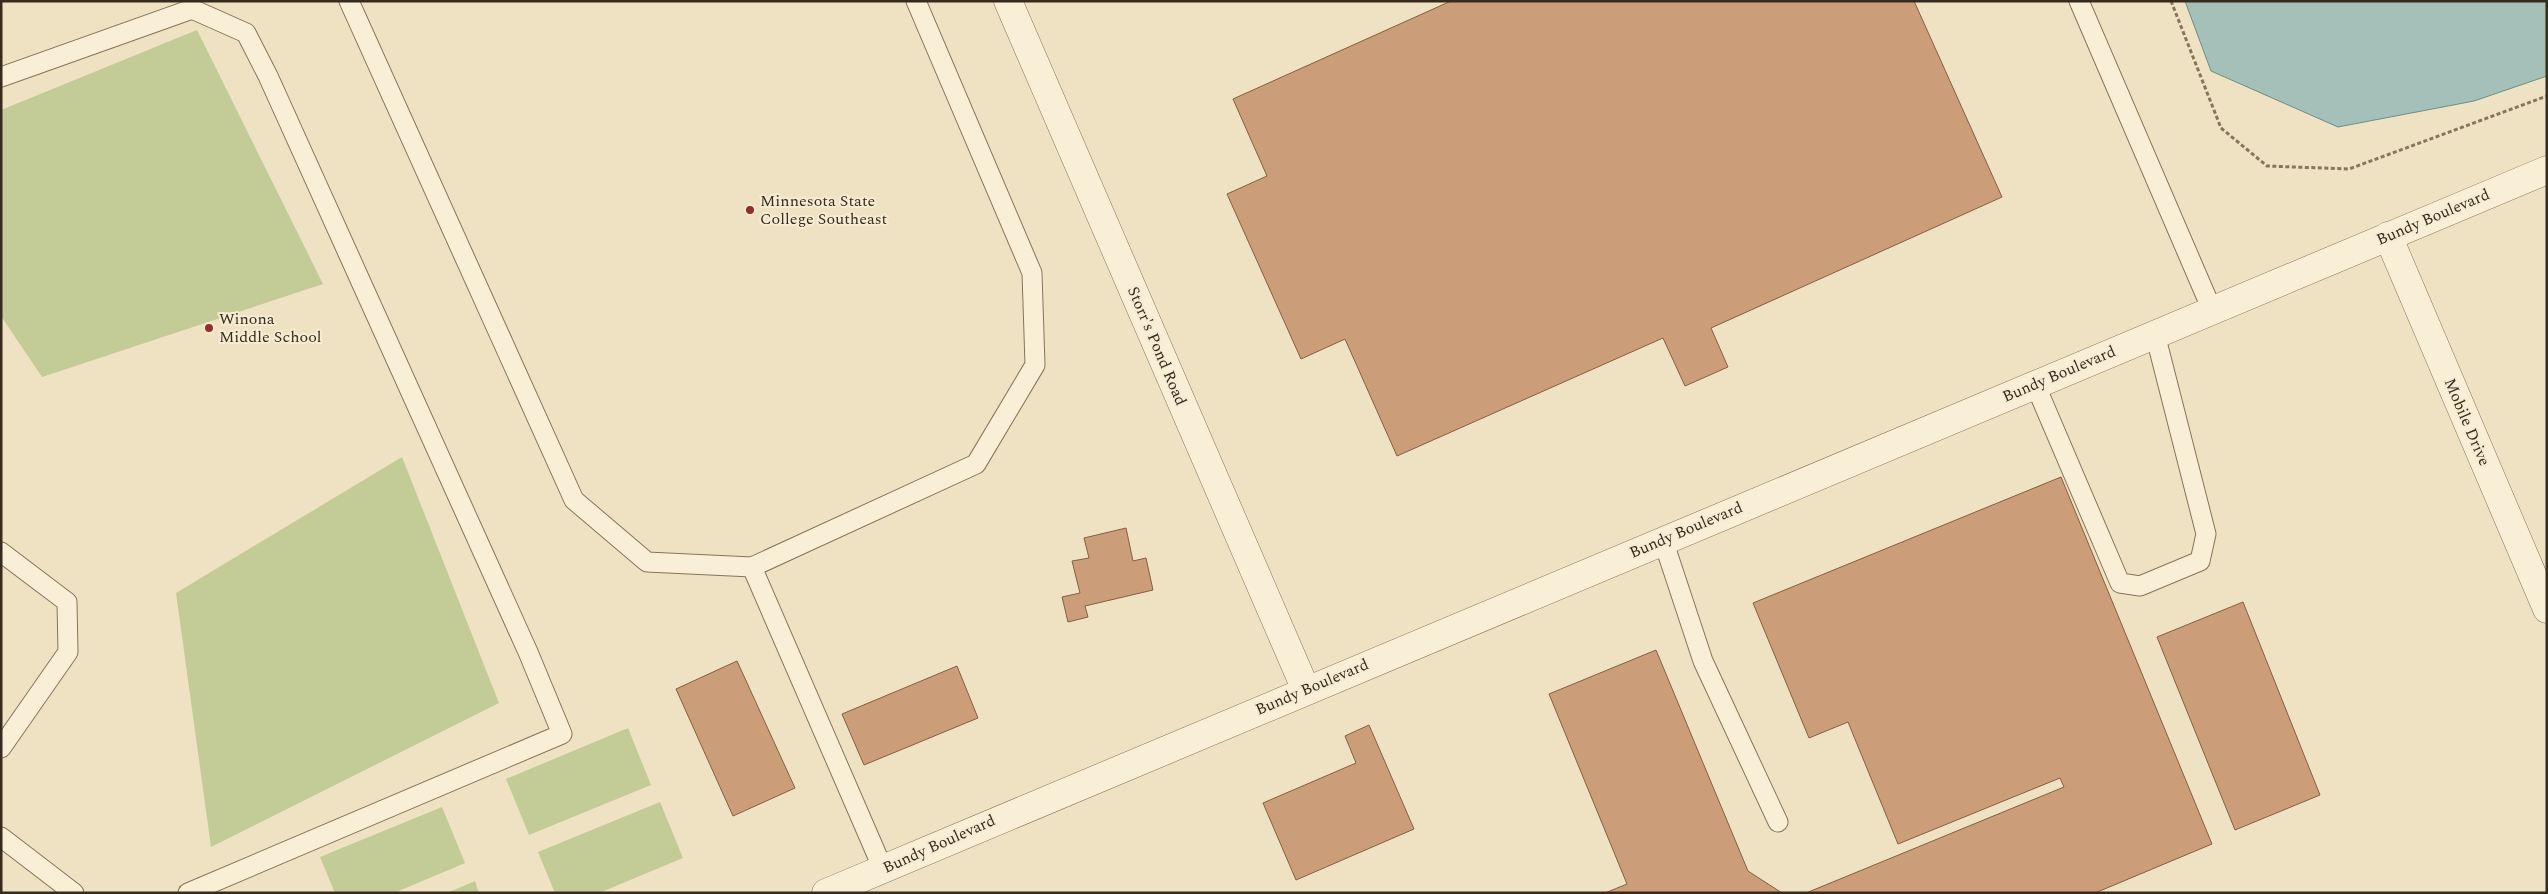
<svg xmlns="http://www.w3.org/2000/svg" width="2548" height="894" font-family="Spectral,serif">
	<style>
		.green { fill: #c3cb97 }
		.water { fill: #a5c0b9; stroke: #6c8e87 }
		.building { fill: #cb9e79; stroke: #865e40 }
		.lines { fill: none; stroke-linecap: round; stroke-linejoin: round }
		.service-casing { stroke: #87745a; stroke-width: 21 }
		.minor-casing { stroke: #87745a; stroke-width: 29 }
		.path { stroke: #87745a; stroke-width: 3; stroke-dasharray: 4 2.5; stroke-linecap: butt }
		.service { stroke: #f8efd6; stroke-width: 19 }
		.minor { stroke: #f8efd6; stroke-width: 28 }
		.poi-dot { fill: #962d2a; stroke: #f5ecd2; stroke-width: 2 }
		.labels { text-anchor: middle; dominant-baseline: central; stroke-width: 4; stroke-linejoin: round; paint-order: stroke }
		.poi-label { font-size: 16px; fill: #372b1e; stroke: #f5ecd2; text-anchor: start }
		.street-label { font-size: 16px; fill: #372b1e; stroke: #f5ecd2 }
	</style>
	<rect width="100%" height="100%" fill="#eee2c3"/>
	<g class="green">
		<polygon points="197,30 323,284 42,377 1,316 1,110"/>
		<polygon points="402,457 499,703 211,847 176,593"/>
		<polygon points="628,728 651,785 529,835 506,779"/>
		<polygon points="660,802 683,858 599,893 555,893 538,852"/>
		<polygon points="442,807 465,863 394,893 335,893 320,857"/>
		<polygon points="475,881 479,893 447,893"/>
	</g>
	<polygon class="water" points="2185,1 2547,1 2547,76 2474,101 2338,127 2211,71"/>
	<g class="building">
		<polygon points="1451,1 1914,1 2002,197 1711,328 1728,367 1685,386 1663,338 1397,456 1345,339 1301,359 1227,194 1267,176 1233,99"/>
		<polygon points="2061,477 2212,844 2095,893 1806,893 2064,787 2060,778 1898,844 1848,722 1809,738 1753,603"/>
		<polygon points="1126,528 1133,561 1146,558 1153,590 1085,606 1088,617 1068,622 1062,597 1080,593 1072,561 1089,558 1084,538"/>
		<polygon points="2243,602 2320,795 2235,830 2157,637"/>
		<polygon points="1656,650 1748,871 1782,893 1605,893 1627,884 1549,694"/>
		<polygon points="737,661 795,788 733,816 676,689"/>
		<polygon points="957,666 978,718 864,765 842,714"/>
		<polygon points="1369,725 1414,829 1296,880 1263,803 1356,763 1345,736"/>
	</g>
	<g class="lines">
		<g class="service-casing">
			<g id="service">
				<polyline points="349,1 574,500 647,562 752,567 883,869"/>
				<polyline points="2079,1 2212,310"/>
				<polyline points="1,77 192,9 246,33 268,76 528,652 562,734 188,893"/>
				<polyline points="2035,384 2120,583 2140,586 2200,561 2206,534 2155,334"/>
				<polyline points="1663,540 1703,661 1778,822"/>
				<polyline points="1,552 67,602 68,652 1,748"/>
				<polyline points="752,567 976,464 1035,365 1032,273 916,1"/>
				<polyline points="1,837 74,893"/>
			</g>
		</g>
		<g class="minor-casing">
			<g id="minor">
				<polyline points="1008,1 1306,690"/>
				<polyline points="2388,236 2547,609"/>
				<polyline points="826,893 2547,170"/>
			</g>
		</g>
		<polyline class="path" points="2171,1 2221,128 2267,166 2349,169 2547,96"/>
		<use href="#service" class="service"/>
		<use href="#minor" class="minor"/>
	</g>
	<g class="poi-dot">
		<circle cx="750" cy="210" r="5"/>
		<circle cx="209" cy="328" r="5"/>
	</g>
	<g class="labels">
		<g class="poi-label">
			<text x="760" y="201">Minnesota State<tspan x="760" dy="18">College Southeast</tspan></text>
			<text x="219" y="319">Winona<tspan x="219" dy="18">Middle School</tspan></text>
		</g>
		<g class="street-label">
			<text transform="translate(2433 217) rotate(-23)">Bundy Boulevard</text>
			<text transform="translate(1157 346) rotate(67)">Storr's Pond Road</text>
			<text transform="translate(2059 374) rotate(-23)">Bundy Boulevard</text>
			<text transform="translate(2467 422) rotate(67)">Mobile Drive</text>
			<text transform="translate(1686 530) rotate(-23)">Bundy Boulevard</text>
			<text transform="translate(1312 687) rotate(-23)">Bundy Boulevard</text>
			<text transform="translate(939 844) rotate(-24)">Bundy Boulevard</text>
		</g>
	</g>
	<rect width="2548" height="894" fill="none" stroke="#372b1e" stroke-width="5"/>
</svg>
